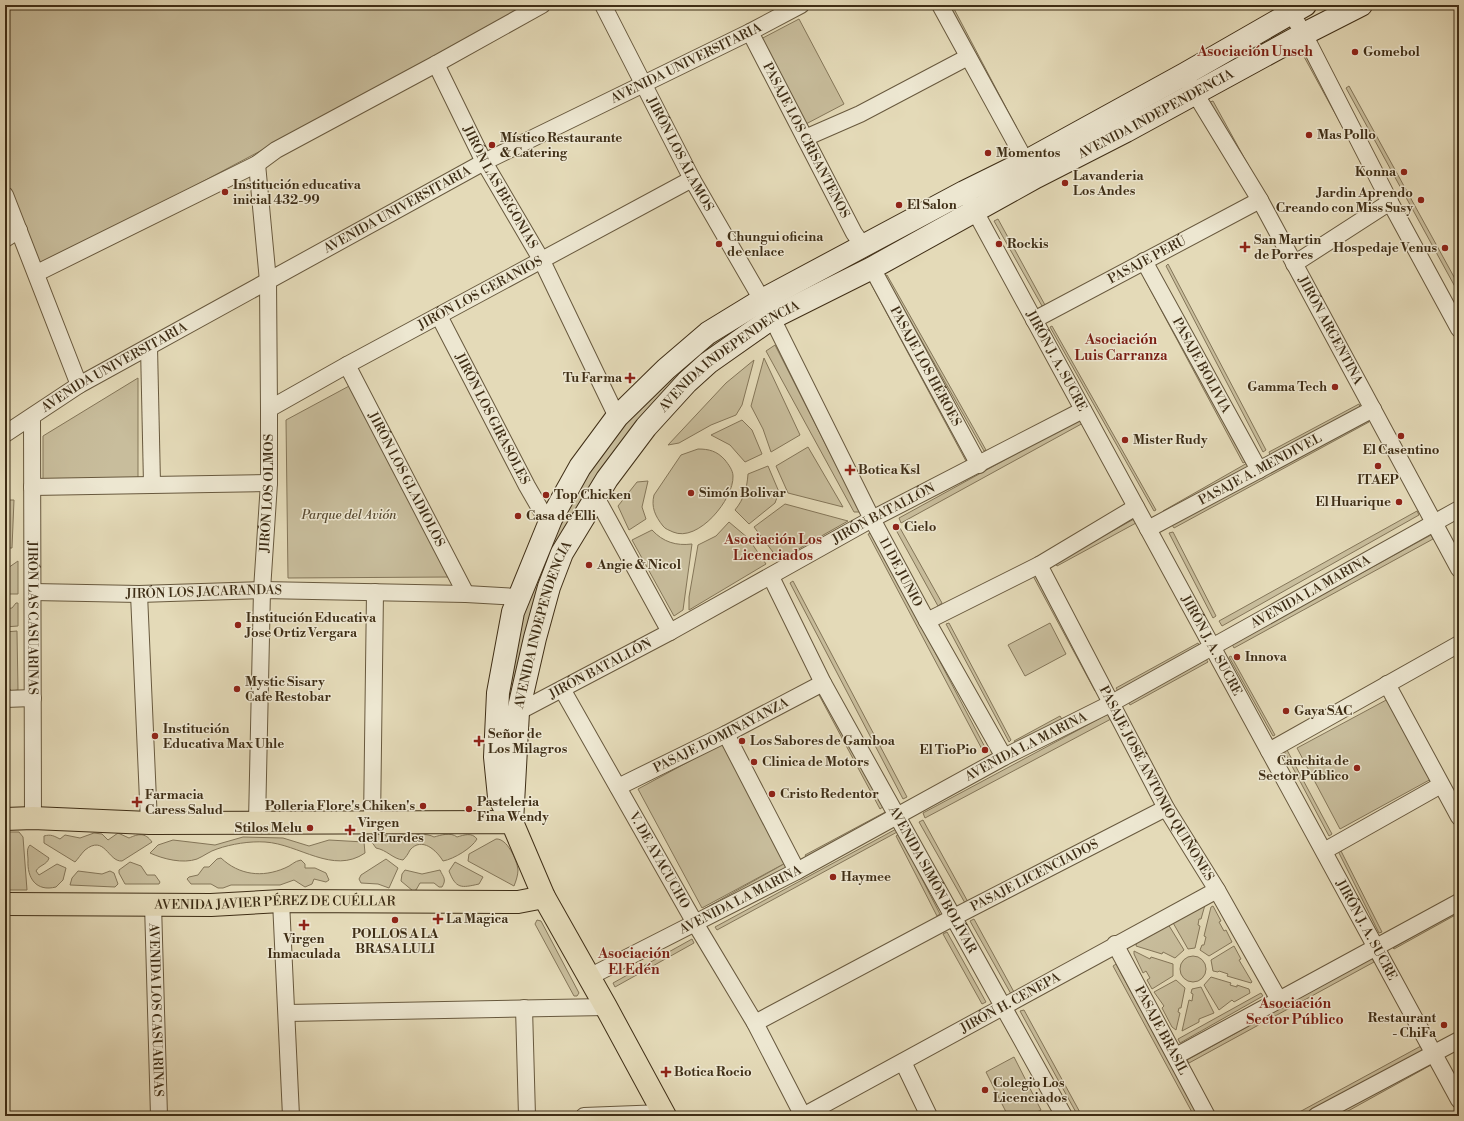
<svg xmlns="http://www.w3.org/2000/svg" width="1464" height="1121" font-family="'Libre Bodoni',serif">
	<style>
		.green { fill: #c8bd9c; stroke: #847659 }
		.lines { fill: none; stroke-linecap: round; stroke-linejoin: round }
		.street-casing { stroke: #68593e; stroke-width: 18 }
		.secondary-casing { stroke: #3f2e16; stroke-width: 24 }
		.highway-casing { stroke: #3f2e16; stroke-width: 24 }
		.street { stroke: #ede7d1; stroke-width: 16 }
		.secondary { stroke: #ede7d1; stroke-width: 22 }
		.highway { stroke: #e4dab8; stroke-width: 22 }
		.poi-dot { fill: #8f2418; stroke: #ede7d1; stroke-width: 1.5 }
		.labels { text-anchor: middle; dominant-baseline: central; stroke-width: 3; stroke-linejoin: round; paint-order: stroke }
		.poi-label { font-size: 13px; font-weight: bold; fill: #3f2e16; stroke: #ede7d1; text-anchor: start }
		.street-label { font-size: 13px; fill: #3f2e16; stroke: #ede7d1 }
		.park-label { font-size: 13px; font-style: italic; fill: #5a4b31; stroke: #ede7d1 }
		.neighbourhood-label { font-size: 14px; font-weight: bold; fill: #7a1f14; stroke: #ede7d1 }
	</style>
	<rect width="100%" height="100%" fill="#e4dab8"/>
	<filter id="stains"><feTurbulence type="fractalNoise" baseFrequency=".005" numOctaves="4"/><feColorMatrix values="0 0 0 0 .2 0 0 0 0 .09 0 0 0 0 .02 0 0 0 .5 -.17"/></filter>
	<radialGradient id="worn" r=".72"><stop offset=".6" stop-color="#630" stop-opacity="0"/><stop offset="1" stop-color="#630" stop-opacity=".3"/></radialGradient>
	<g class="green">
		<polygon points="5,5 536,5 47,264 35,260 5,179"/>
		<polygon points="945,5 952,5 1022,138"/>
		<polygon points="799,19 844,104 804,125 759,40"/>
		<polygon points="1305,52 1385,205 1302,53"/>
		<polygon points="1349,86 1459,286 1459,294 1346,88"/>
		<polygon points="1213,101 1296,252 1294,253 1210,102"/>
		<polygon points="998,219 1045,305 1042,306 994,221"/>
		<polygon points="1168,264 1266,450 1263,452 1166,266"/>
		<polygon points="887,275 986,450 984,451 885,276"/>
		<polygon points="1148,276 1247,461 1243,463 1144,278"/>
		<polygon points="874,279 972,460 967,463 870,282"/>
		<polygon points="762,309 611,461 516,683 500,733 520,621 552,542 585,476 632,415 682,361"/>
		<polygon points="1052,326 1156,510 1154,511 1050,327"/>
		<polygon points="775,345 860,512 854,512 766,351"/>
		<polygon points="764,358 800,435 771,452 763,429 751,406"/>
		<polygon points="754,360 742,405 736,415 711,425 679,443 668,445 726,383"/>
		<polygon points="138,378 138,481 43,482 43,436"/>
		<polygon points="351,385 449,577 288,578 286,420"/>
		<polygon points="1359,404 1360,407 1270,455 1269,452"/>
		<polygon points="1083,417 1085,422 901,523 899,518"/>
		<polygon points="1367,419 1369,422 1174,528 1172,525"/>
		<polygon points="742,420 752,430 762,454 745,462 730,445 711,435"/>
		<polygon points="808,447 843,507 788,493 776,466"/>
		<path d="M698,449C709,449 717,451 725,460C728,464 733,470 733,476C734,499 698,543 673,532C669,530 665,529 663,526C655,516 651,507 654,495L681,455Z"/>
		<polygon points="1249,462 1251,465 1164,514 1163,511"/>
		<path d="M768,466L779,492L775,503L749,524L735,510C744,499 747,488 748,474Z"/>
		<polygon points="648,481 642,507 646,519 629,530 618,506 637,482"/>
		<polygon points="5,500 14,500 12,548 5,548"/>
		<polygon points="785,504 848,521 779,560 754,527"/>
		<polygon points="1417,511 1419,515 1222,626 1219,621"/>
		<polygon points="1134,519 1136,523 1057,566 1055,563"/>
		<polygon points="729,522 748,538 766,564 689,610 689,597 698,545 716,536"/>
		<polygon points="900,528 942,603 938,606 896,530"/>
		<path d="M652,530C663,542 676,546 692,544L683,610L674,616L632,540Z"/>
		<polygon points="1173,532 1216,616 1213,618 1169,533"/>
		<polygon points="872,533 987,751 984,753 868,534"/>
		<polygon points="1431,535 1433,539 1234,648 1232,644"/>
		<polygon points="18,561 18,594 5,594 5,570"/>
		<polygon points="1036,575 1098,690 1095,691 1033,576"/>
		<polygon points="793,581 907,797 903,799 790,583"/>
		<polygon points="16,603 18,603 18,626 5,627 5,609 12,608"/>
		<polygon points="949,623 1011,740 1009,742 946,624"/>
		<polygon points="1050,623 1066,654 1025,676 1008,645"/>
		<polygon points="17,631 18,690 12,691 5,684 5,632"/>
		<polygon points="1198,643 1200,647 1118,691 1116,688"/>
		<polygon points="1231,656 1275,735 1273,736 1229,657"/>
		<polygon points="1206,659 1208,662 1130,705 1128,701"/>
		<polygon points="824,693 884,806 880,809 819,695"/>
		<polygon points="1390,698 1433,778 1340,829 1297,748"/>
		<polygon points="1108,714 1111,719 925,818 923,813"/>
		<polygon points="1060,716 1063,721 1017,745 1014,741"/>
		<polygon points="727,741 791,860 702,908 638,789"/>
		<polygon points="1287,750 1332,834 1329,836 1284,751"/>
		<polygon points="889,810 890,813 807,858 805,855"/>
		<polygon points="923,820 968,902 965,903 919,822"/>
		<polygon points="898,828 899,831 717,930 715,927"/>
		<polygon points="5,832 19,832 23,837 27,890 5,890"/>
		<path d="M94,833L102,834L108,840L118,833L129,838C138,834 145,832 152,842L122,861C108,862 105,834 85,850C81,854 78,859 75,862L44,843V836C51,834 54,836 60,839L65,835L80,838Z"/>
		<path d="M383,834L386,836C394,834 402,833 409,837C415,834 427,833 434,837C441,835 451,832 457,837C464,835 472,832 477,839C472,848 454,859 443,861C437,851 422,836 410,850C408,854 406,857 403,860C393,859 387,850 376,848L369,838L373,835Z"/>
		<polygon points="899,834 940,914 937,916 896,836"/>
		<path d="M243,837L283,838L309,846L329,840L364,842L365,853C333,875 299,844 265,842C250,841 231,844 217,849C210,851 204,856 197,859C183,864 163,859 150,853L158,845L173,840L215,845Z"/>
		<path d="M496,839C507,838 517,860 518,870C518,875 516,881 514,886L468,861L469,854Z"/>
		<path d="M30,845L49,858C47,865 39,865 36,871L39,875L57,864L66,868L63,880L56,887C36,892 27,878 28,860C28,855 26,849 30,845Z"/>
		<polygon points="1340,849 1382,932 1379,933 1338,851"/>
		<path d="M221,858C239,875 262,878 285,868C291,866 294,861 301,860L305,864V868H315L326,873L329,880L326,882L314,879L312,884L305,887L294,880L280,885H231L223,888H218L211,884H191L187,879L189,877L198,875L204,867H209L217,859Z"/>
		<polygon points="386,859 398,868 389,888 378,884 361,883 359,879 361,875"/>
		<polygon points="791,860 794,865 704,914 702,910"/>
		<polygon points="130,862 141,866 147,875 155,875 160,882 159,884 125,884 119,873 119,870"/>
		<path d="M455,862L483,877L479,884C461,888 456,889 449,871Z"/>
		<path d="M405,870L422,874L440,870C443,877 447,879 442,887H439L434,883H420L416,890L413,891L401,881L402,874Z"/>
		<polygon points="78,871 102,874 110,871 114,873 118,884 115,887 70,885 72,878"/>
		<polygon points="1205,905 1201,919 1199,919 1198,925 1200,926 1195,948 1188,949 1172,921"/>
		<polygon points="1213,906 1221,921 1219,922 1224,931 1226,930 1232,942 1209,956 1200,950 1202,945 1204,945 1206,937 1204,936 1211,907"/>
		<polygon points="1459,910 1459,913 1394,949 1393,948"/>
		<polygon points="974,919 1014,992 1011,994 970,921"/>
		<polygon points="537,920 541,921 579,993 577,996 574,996 535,924"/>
		<polygon points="1168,924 1184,950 1175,958 1163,952 1162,954 1136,946 1137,941 1160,930"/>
		<polygon points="947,932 986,1002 982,1004 943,934"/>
		<polygon points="692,939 694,943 615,987 613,983"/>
		<polygon points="1234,946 1241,959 1239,960 1252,982 1251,983 1227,976 1228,974 1219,971 1218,972 1213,971 1211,960"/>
		<polygon points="1134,951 1150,959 1151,957 1173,964 1173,976 1152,989 1147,980 1150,978 1146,971 1143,973 1134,954"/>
		<circle cx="1193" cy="969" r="13"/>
		<polygon points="1372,958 1374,962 1189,1063 1187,1060"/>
		<polygon points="1116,964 1198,1116 1194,1116 1113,966"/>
		<polygon points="1211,977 1231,983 1230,985 1237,987 1237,985 1249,989 1250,993 1234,1002 1232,1000 1219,1010 1204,985"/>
		<polygon points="1176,980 1185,988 1181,1008 1179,1008 1178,1012 1180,1013 1176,1030 1172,1027 1162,1008 1164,1006 1154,992"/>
		<polygon points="1201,987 1214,1013 1199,1019 1199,1022 1182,1031 1189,1000 1192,1001 1193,994 1191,993 1192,989"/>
		<polygon points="1261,993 1263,996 1180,1043 1178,1039"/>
		<polygon points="1024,1010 1082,1116 1078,1116 1020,1011"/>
		<polygon points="1421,1046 1423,1050 1301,1116 1292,1116"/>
		<polygon points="1014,1057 1041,1110 1029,1116 1008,1116 986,1072"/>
		<polygon points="1430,1063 1431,1065 1339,1116 1333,1116"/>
	</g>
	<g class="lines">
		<g class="street-casing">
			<g id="street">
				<path id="s1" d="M603,5L692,179L762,300"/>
				<polyline points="940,5 1031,171"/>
				<polyline points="1291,13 1304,34 1390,202 1459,329"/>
				<path id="s2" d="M750,32L854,233L864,247"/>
				<path id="s3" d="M436,64L484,162L542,261L617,417"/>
				<path id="s4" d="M1190,85L1260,200L1459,569"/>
				<polyline points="805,138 860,114 968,57"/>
				<polyline points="5,195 79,385"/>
				<path id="s5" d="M970,202L1459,1100"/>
				<polyline points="5,239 19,230"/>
				<path id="s6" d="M1144,261L1259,470"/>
				<polyline points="1294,264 1390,202"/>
				<path id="s7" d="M872,268L979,465"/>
				<polyline points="37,273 257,164 276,150 436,64 542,5"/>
				<path id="s8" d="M439,316L527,486L542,512L551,519"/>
				<path id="s9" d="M772,318L872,519L927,621L1004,757"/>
				<path id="s10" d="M1034,320L1260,200"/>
				<polyline points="149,347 152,484"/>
				<path id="s11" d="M347,365L466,594"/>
				<path id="s12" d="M269,409L347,365L692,179"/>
				<path id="s13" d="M32,418L33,818"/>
				<path id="s14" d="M5,434L79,385L484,162L750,32L801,5"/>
				<polyline points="32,487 269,483"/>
				<polyline points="596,497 670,632"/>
				<path id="s15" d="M1148,529L1373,409"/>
				<path id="s16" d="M1039,565L1166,808L1217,890L1279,1000"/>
				<path id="s17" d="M771,577L823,683L1064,1116"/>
				<path id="s18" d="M33,592L139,594L262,590L466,594L518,597"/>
				<polyline points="139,594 149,823"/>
				<polyline points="927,621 1039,565 1136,507"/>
				<polyline points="1387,684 1459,817"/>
				<path id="s19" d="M562,689L695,923L755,1023L803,1116"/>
				<polyline points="5,699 33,698"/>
				<path id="s20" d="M518,712L670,632L872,519L1083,410"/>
				<polyline points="726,734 797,871"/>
				<polyline points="1269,751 1459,644"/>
				<path id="s21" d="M618,787L726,734L823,683"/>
				<path id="s22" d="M257,822L262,590L269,483V409L268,281L257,164"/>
				<polyline points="372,823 375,592"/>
				<polyline points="1324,851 1441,785"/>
				<polyline points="281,901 291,1116"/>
				<path id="s23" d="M153,904L159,1116"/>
				<path id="s24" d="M1115,944L1207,1116"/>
				<path id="s25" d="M589,977L797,871L1004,757L1110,704L1459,509"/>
				<polyline points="524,1008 527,1116"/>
				<polyline points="287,1013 606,1007"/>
				<path id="s26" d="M755,1023L954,917L1166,808"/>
				<polyline points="1176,1056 1459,902"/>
				<polyline points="903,1062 929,1116"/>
				<polyline points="584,1116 663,1113"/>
				<path id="s27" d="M803,1116L1217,890"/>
				<polyline points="1316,1116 1459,1040"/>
			</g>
		</g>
		<g class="secondary-casing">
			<g id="secondary">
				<path id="s28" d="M512,822L518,712L535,638L549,587L562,553L607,479L646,427L687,382L708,363L772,318L872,268L1036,177L1126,131L1304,34L1361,5"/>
				<polyline points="512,822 499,797 495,757 498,693 513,612 551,519 580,467 617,417 666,369 708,333 762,300 964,192 1025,162 1185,74 1305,5"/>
			</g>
		</g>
		<g class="highway-casing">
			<g id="highway">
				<polyline points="5,819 33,818 149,823 512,822 544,897 606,1007 665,1116"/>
				<path id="s29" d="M5,904L211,905L281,901L518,902L544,897"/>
			</g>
		</g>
		<use href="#street" class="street"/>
		<use href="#secondary" class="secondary"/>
		<use href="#highway" class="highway"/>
	</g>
	<g class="poi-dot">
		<circle cx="1355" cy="52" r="4"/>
		<circle cx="1309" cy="135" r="4"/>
		<circle cx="492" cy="145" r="4"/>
		<circle cx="988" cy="153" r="4"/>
		<circle cx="1404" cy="172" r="4"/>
		<circle cx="1065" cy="183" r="4"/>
		<circle cx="225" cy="192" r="4"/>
		<circle cx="1421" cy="200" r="4"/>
		<circle cx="899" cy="205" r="4"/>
		<circle cx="719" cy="244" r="4"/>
		<circle cx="999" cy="244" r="4"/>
		<path d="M1243 241h4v4h4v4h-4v4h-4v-4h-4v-4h4z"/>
		<circle cx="1445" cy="248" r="4"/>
		<path d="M628 372h4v4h4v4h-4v4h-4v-4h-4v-4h4z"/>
		<circle cx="1335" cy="387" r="4"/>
		<circle cx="1401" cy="436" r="4"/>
		<circle cx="1125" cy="440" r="4"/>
		<circle cx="1378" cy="466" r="4"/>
		<path d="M848 464h4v4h4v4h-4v4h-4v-4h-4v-4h4z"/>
		<circle cx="691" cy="493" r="4"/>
		<circle cx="546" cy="495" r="4"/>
		<circle cx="1399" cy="502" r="4"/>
		<circle cx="518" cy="516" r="4"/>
		<circle cx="896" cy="527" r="4"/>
		<circle cx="589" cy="565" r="4"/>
		<circle cx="238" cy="625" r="4"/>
		<circle cx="1237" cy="657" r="4"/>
		<circle cx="237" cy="689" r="4"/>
		<circle cx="1286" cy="711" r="4"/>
		<circle cx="155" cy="736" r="4"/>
		<path d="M477 735h4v4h4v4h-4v4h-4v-4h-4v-4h4z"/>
		<circle cx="742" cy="741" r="4"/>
		<circle cx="985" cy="750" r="4"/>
		<circle cx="754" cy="762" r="4"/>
		<circle cx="1357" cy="768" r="4"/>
		<circle cx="772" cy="794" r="4"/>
		<path d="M135 796h4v4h4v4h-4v4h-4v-4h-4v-4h4z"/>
		<circle cx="423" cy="806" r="4"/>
		<circle cx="469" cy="809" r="4"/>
		<circle cx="310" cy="828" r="4"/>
		<path d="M348 824h4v4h4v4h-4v4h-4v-4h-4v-4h4z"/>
		<circle cx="833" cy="877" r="4"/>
		<path d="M436 913h4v4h4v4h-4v4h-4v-4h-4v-4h4z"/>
		<circle cx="395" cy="920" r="4"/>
		<path d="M302 919h4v4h4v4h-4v4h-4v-4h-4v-4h4z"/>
		<circle cx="1444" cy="1025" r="4"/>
		<path d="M664 1066h4v4h4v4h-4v4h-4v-4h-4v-4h4z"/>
		<circle cx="985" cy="1090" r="4"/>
	</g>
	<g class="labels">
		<g class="poi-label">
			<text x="1363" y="52">Gomebol</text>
			<text x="1317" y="135">Mas Pollo</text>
			<text x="500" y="138">Místico Restaurante<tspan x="500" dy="15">&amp; Catering</tspan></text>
			<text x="996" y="153">Momentos</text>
			<text x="1396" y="172" text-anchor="end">Konna</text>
			<text x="1073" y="176">Lavanderia<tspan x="1073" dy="15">Los Andes</tspan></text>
			<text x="233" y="185">Institución educativa<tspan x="233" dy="15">inicial 432-99</tspan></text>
			<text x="1413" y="193" text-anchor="end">Jardin Aprendo<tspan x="1413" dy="15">Creando con Miss Susy</tspan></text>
			<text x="907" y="205">El Salon</text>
			<text x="727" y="237">Chungui oficina<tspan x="727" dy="15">de enlace</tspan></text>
			<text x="1254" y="240">San Martin<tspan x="1254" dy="15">de Porres</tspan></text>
			<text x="1007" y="244">Rockis</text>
			<text x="1437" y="248" text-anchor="end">Hospedaje Venus</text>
			<text x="622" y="378" text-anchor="end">Tu Farma</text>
			<text x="1327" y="387" text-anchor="end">Gamma Tech</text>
			<text x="1133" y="440">Mister Rudy</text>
			<text x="1401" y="450" text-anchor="middle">El Casentino</text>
			<text x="858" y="470">Botica Ksl</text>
			<text x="1378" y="480" text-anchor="middle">ITAEP</text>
			<text x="699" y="493">Simón Bolivar</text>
			<text x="554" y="495">Top Chicken</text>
			<text x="1391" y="502" text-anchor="end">El Huarique</text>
			<text x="526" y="516">Casa de Elli</text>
			<text x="904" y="527">Cielo</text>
			<text x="597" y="565">Angie &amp; Nicol</text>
			<text x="246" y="618">Institución Educativa<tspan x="246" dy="15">Jose Ortiz Vergara</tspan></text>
			<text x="1245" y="657">Innova</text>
			<text x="245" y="682">Mystic Sisary<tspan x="245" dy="15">Cafe Restobar</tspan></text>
			<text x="1294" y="711">Gaya SAC</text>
			<text x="163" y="729">Institución<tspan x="163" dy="15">Educativa Max Uhle</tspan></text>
			<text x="488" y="734">Señor de<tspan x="488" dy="15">Los Milagros</tspan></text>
			<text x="750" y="741">Los Sabores de Gamboa</text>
			<text x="977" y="750" text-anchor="end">El TioPio</text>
			<text x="1349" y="761" text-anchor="end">Canchita de<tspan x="1349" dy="15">Sector Público</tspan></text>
			<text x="762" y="762">Clinica de Motors</text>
			<text x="780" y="794">Cristo Redentor</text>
			<text x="145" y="795">Farmacia<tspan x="145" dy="15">Caress Salud</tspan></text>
			<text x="477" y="802">Pasteleria<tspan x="477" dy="15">Fina Wendy</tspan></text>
			<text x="415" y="806" text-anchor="end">Polleria Flore's Chiken's</text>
			<text x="358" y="823">Virgen<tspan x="358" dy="15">del Lurdes</tspan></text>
			<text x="302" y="828" text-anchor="end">Stilos Melu</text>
			<text x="841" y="877">Haymee</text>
			<text x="446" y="919">La Magica</text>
			<text x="395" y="934" text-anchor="middle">POLLOS A LA<tspan x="395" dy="15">BRASA LULI</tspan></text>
			<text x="304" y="939" text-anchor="middle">Virgen<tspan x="304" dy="15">Inmaculada</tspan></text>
			<text x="1436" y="1018" text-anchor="end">Restaurant<tspan x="1436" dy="15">- ChiFa</tspan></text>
			<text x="674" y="1072">Botica Rocio</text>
			<text x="993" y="1083">Colegio Los<tspan x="993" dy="15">Licenciados</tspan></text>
		</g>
		<g class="street-label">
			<text stroke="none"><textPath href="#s14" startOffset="776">AVENIDA UNIVERSITARIA</textPath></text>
			<text stroke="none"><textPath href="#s28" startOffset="1029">AVENIDA INDEPENDENCIA</textPath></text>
			<text stroke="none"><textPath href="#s2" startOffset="122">PASAJE LOS CRISANTENOS</textPath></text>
			<text stroke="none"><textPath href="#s1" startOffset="168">JIRÓN LOS ÁLAMOS</textPath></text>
			<text stroke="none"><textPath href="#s3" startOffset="139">JIRÓN LAS BEGONIAS</textPath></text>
			<text stroke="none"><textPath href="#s14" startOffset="452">AVENIDA UNIVERSITARIA</textPath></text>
			<text stroke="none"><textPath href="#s10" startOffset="128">PASAJE PERÚ</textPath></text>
			<text stroke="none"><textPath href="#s12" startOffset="241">JIRÓN LOS GERANIOS</textPath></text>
			<text stroke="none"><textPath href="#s4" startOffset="283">JIRÓN ARGENTINA</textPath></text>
			<text stroke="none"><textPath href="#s28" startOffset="537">AVENIDA INDEPENDENCIA</textPath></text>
			<text stroke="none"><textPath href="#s5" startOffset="181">JIRÓN J. A. SUCRE</textPath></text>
			<text stroke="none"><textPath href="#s6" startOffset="119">PASAJE BOLIVIA</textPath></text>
			<text stroke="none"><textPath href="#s7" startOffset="112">PASAJE LOS HÉROES</textPath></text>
			<text stroke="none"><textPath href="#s14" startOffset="128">AVENIDA UNIVERSITARIA</textPath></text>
			<text stroke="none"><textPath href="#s8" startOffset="116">JIRÓN LOS GIRASOLES</textPath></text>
			<text stroke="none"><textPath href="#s15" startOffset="127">PASAJE A. MENDIVEL</textPath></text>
			<text stroke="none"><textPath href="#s11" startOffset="129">JIRÓN LOS GLADIOLOS</textPath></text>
			<text stroke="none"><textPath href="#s22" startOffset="329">JIRÓN LOS OLMOS</textPath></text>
			<text stroke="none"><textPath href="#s20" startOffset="416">JIRÓN BATALLÓN</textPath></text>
			<text stroke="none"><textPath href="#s9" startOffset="285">11 DE JUNIO</textPath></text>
			<text stroke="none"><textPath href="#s18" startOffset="171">JIRÓN LOS JACARANDAS</textPath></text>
			<text stroke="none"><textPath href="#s25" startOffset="818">AVENIDA LA MARINA</textPath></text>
			<text stroke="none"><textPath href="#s13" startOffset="200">JIRÓN LAS CASUARINAS</textPath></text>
			<text stroke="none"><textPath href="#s28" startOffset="201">AVENIDA INDEPENDENCIA</textPath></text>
			<text stroke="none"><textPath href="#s5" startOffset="505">JIRÓN J. A. SUCRE</textPath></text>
			<text stroke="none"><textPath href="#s20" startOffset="93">JIRÓN BATALLÓN</textPath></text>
			<text stroke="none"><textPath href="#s21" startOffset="115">PASAJE DOMINAYANZA</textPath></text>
			<text stroke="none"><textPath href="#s25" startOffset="494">AVENIDA LA MARINA</textPath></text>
			<text stroke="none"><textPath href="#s16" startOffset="248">PASAJE JOSÉ ANTONIO QUIÑONES</textPath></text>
			<text stroke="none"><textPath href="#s19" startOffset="197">V. DE AYACUCHO</textPath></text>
			<text stroke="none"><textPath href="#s26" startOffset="316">PASAJE LICENCIADOS</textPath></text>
			<text stroke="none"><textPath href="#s17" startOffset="343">AVENIDA SIMÓN BOLÍVAR</textPath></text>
			<text stroke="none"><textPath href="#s25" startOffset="170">AVENIDA LA MARINA</textPath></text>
			<text stroke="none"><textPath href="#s29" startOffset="270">AVENIDA JAVIER PÉREZ DE CUÉLLAR</textPath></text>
			<text stroke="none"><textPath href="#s5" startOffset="829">JIRÓN J. A. SUCRE</textPath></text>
			<text stroke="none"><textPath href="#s27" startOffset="236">JIRÓN H. CENEPA</textPath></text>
			<text stroke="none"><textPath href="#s23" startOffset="106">AVENIDA LOS CASUARINAS</textPath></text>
			<text stroke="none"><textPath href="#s24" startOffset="98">PASAJE BRASIL</textPath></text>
		</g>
		<g class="park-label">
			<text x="349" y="515">Parque del Avión</text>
		</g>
		<g class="neighbourhood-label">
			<text x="1255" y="52">Asociación Unsch</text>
			<text x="1121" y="340">Asociación<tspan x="1121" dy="16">Luis Carranza</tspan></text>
			<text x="773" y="540">Asociación Los<tspan x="773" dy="16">Licenciados</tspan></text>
			<text x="634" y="954">Asociación<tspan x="634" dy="16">El Edén</tspan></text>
			<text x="1295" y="1004">Asociación<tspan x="1295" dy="16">Sector Público</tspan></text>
		</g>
	</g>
	<rect width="1464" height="1121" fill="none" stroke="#e4dab8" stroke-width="20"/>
	<rect x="6" y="6" width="1452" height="1109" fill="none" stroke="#3f2e16" stroke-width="2"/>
	<rect x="10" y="10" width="1444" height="1101" fill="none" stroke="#3f2e16"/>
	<rect width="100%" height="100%" filter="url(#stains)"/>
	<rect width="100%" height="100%" fill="url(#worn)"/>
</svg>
